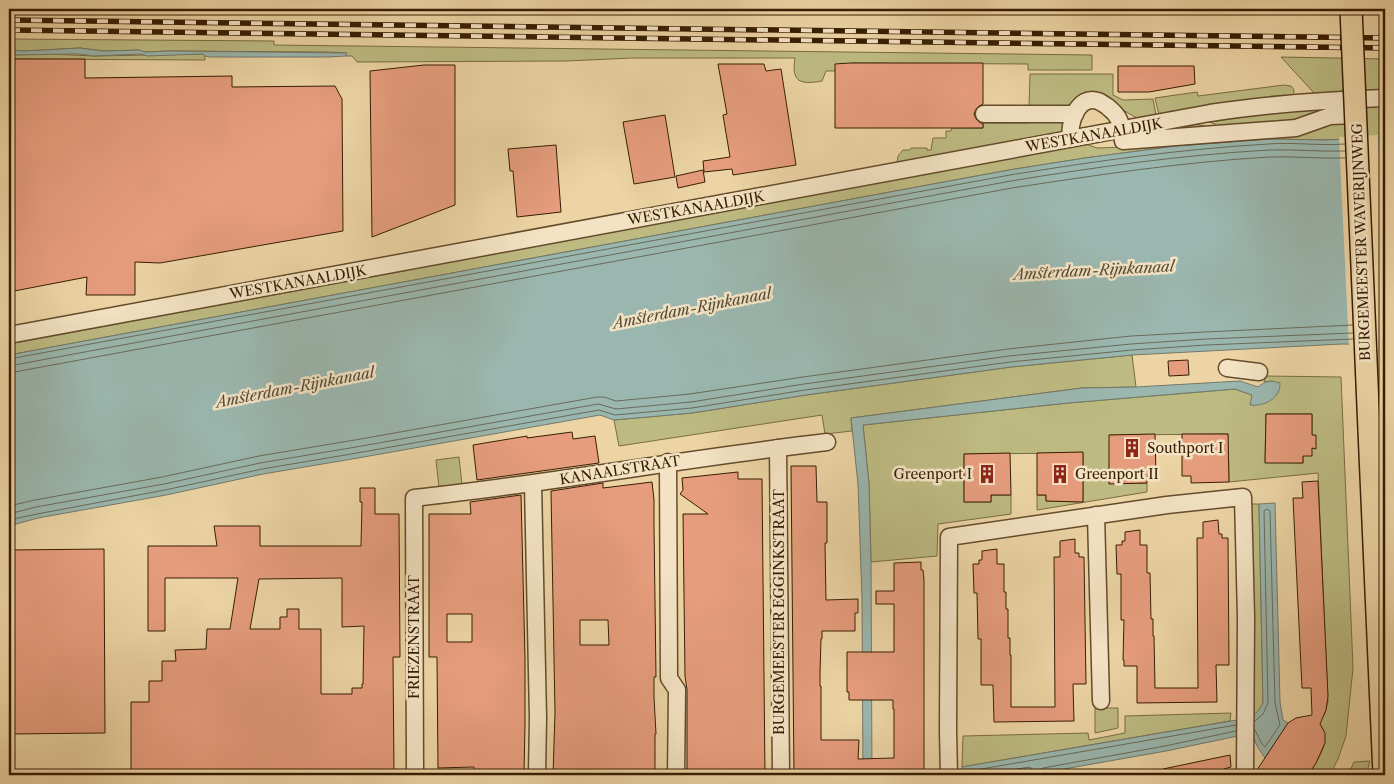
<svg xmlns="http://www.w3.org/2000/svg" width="1394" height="784" font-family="'Libre Caslon Text',serif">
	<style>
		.green { fill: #bdbb82; stroke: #7a6c42; fill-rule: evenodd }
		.water { fill: #9ab7af; stroke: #73796a }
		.pier { fill: #ecd4a4 }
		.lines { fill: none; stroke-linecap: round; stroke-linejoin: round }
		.shore { stroke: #696a59; stroke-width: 1 }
		.building { fill: #e69d7d; stroke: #381d03; fill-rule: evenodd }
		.minor-casing { stroke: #654b2b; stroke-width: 19 }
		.major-casing { stroke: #381d03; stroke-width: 24 }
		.minor { stroke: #f3e3c4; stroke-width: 16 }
		.major { stroke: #ecd4a4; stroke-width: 21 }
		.rail-casing { stroke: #381d03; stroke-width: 5.5 }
		.rail { stroke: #f3e3c4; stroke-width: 4; stroke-dasharray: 11; stroke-linecap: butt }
		.major-bridge-casing { stroke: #381d03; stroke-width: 24; stroke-linecap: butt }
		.major-bridge { stroke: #ecd4a4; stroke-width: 21 }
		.labels { text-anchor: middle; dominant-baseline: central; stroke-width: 5; stroke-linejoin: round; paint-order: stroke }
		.street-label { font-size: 14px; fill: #381d03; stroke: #f3e3c4 }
		.poi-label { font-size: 14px; fill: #381d03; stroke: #f3e3c4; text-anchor: start }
		.water-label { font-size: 15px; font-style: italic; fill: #554b37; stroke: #f3e3c4 }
	</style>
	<rect width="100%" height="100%" fill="#ecd4a4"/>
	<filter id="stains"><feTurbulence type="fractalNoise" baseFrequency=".004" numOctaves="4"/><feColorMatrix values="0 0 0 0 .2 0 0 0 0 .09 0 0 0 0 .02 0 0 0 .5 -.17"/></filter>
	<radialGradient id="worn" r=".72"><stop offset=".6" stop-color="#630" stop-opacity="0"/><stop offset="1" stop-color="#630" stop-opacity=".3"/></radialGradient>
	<g class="green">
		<path d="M9,39L274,41V45L1092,55V70H1028V64L851,63L850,71H826L822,81C800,85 791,82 795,58H632L566,61L357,62L352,56H346V53L328,52L170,51L145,52L139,50L103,51L80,48L24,51L9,50Z"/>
		<polygon points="50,54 94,56 203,54 205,56 205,60 9,59 9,55"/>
		<polygon points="1281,57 1385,59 1385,91 1315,94"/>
		<polygon points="1030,74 1113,74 1113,95 1123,100 1153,99 1156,115 1137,118 1121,109 1075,104 1067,106 1029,107"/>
		<path d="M1284,85L1291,86C1294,89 1295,91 1293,95L1245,100L1159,115L1155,98L1197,92L1198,96Z"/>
		<polygon points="1385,105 1385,137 1327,140 1270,139 1176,146 1085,158 1009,170 9,355 9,344 1086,144 1097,148 1125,147 1125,137 1195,124 1215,128 1215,124 1209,122 1310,108"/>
		<polygon points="1067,120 1063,133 897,163 898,156 903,150 910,150 911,148 927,148 927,150 931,150 933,138 946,138 946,131 951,131 952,128 983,128 983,123 1028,123 1028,121"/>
		<polygon points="1132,355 1136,387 1082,388 851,418 852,431 825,434 822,415 619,446 614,420 692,413 806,395 1011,367"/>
		<path d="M1266,376L1341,377L1353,668L1346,736L1338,759L1330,775H1308C1318,760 1333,740 1319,723L1325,713L1328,702L1318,473L1229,482L1228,434L1110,435L1109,483H1147V492L1037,510V495H1046V501L1083,502V453L964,454V502H991V495H1011V514L938,524L937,556L871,562L869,484L863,425L1068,403L1235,389L1252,395L1273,381L1264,382ZM1266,414H1312V435L1316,448H1312L1303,456V463L1265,462Z"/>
		<polygon points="459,457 462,485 439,488 436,460"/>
		<polygon points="1250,504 1259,504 1263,703 1259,711 1252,717"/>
		<polygon points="1095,708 1118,708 1118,728 1095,733"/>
		<polygon points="1231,713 1230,721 962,767 963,736 1088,733 1089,740 1125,733 1125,716"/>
		<polygon points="1370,761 1367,772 1365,775 1348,775 1354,762"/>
	</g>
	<g class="water">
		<polygon points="80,48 103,51 139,50 145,52 170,51 347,53 346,56 328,57 210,57 205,56 203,54 147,56 141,54 94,56 79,54 9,55 9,50 24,51"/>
		<polygon points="1385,137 1385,345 1342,344 1132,355 1011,367 806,395 692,413 614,420 600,415 358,458 263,474 166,495 38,518 9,526 9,355 1009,170 1085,158 1176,146 1270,139 1327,140"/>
		<path d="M1240,381L1258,387C1265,381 1271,380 1280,383C1281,398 1264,407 1250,405L1252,395L1235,389L1068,403L863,425L869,484L871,562L872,775H863L862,598L858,484L851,418L1082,388L1136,387Z"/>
		<path d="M1275,503L1280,702L1283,720L1288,723L1265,758L1257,746L1252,733L1166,751L1030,775H962V767L1231,721C1247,718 1255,719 1263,703L1259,504Z"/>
	</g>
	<polygon class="pier" points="1378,135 1385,307 1385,347 1349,347 1339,137"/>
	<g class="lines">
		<g class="shore">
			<path d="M9,359L1010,175C1096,161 1182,149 1268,144C1294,142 1319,146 1345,144"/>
			<path d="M9,366L1011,181C1096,167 1182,155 1269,150C1294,149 1320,152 1345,151"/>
			<path d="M9,373L1012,188C1097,175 1183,162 1269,157C1295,156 1320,159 1345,158"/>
			<polyline points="9,506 35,500 162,477 259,456 355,440 597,397 604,397 616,401 690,394 803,377 1008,349 1131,336 1205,332 1353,325"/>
			<polyline points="9,514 36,507 164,484 260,463 356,447 598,404 616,409 691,402 804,384 1009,356 1131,344 1206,339 1353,333"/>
			<polyline points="9,520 37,514 165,490 262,469 357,453 599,410 615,415 692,408 805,390 1010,362 1132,350 1206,345 1353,339"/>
			<polyline points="1255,730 1262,744 1265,747 1280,725 1275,703 1270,511 1267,509 1264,511 1268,703 1263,714 1255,721"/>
			<polyline points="967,775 968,772 970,771 1236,725"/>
			<polyline points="979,775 1030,767 1032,769 1031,775"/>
			<polyline points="1038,775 1039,771 1043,768 1165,746 1236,731"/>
		</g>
	</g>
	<g class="building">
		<polygon points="9,59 85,59 85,78 232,76 232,87 335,86 342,99 343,231 160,263 135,262 135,295 86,295 87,277 9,292"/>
		<polygon points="850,63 983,63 983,104 979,106 976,109 974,114 976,119 979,122 983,124 983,128 835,128 835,64"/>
		<polygon points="718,64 764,64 766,71 781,69 796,165 733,175 732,169 704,172 703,161 730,157 723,115 727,114"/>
		<polygon points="424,65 455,65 455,205 372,237 370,71"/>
		<polygon points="1118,66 1194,66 1195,84 1149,92 1118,92"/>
		<polygon points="665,115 675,177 634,184 623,122"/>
		<polygon points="556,145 561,212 517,217 513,171 510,171 508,149"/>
		<polygon points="703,170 705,182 678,188 676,176"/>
		<polygon points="1188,360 1189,375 1169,376 1168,361"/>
		<polygon points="1266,414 1312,414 1312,435 1316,435 1316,449 1312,448 1312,456 1303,456 1303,463 1265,463"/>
		<polygon points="572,432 573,439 595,436 599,463 477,480 473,445 527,436 527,438"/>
		<polygon points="1155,434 1156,476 1147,476 1147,483 1109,484 1109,435"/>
		<polygon points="1182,434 1228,434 1229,482 1191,483 1191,476 1182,476"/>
		<polygon points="1083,452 1083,502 1046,501 1046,495 1037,495 1037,453"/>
		<polygon points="1010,453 1011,495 991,495 991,502 964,502 964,454"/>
		<polygon points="791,466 816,466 817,502 827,502 827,543 825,543 826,600 858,599 858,613 855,613 855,631 822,631 822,639 821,639 820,673 820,686 821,686 821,740 859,740 858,759 894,758 894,709 893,709 893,700 849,700 849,692 847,692 847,652 894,652 894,604 876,604 876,591 894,591 894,563 921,562 921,570 923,570 924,580 924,775 794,775"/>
		<polygon points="738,472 738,479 762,479 765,775 687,775 687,690 685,676 683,514 708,514 680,494 683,490 682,478"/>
		<polygon points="1318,481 1328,696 1326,710 1320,724 1325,733 1325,743 1316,763 1308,775 1255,775 1255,773 1288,723 1296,718 1312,715 1311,688 1302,688 1293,498 1303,498 1302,482"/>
		<path d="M652,482L654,500V527L656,677H654V697L656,734H655V775H603V773L573,772V775H553L555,713L551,491L603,483V488ZM580,620H608L609,645H580Z"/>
		<path d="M360,488H375V514H399L400,657H393L394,775H131V702H149V681H162V661H176L175,650L206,649L207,629H230L238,578H165V631H148V546H217L214,526H260V546H361L362,502H360ZM342,578V627L364,626L363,684H362V688H352V694H321V629H299V609H287V617H280V629H250L259,579Z"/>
		<path d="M521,495L525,658V724L524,775H474V767L438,768L437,657H429V514H471L470,502ZM447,614H472V642H447Z"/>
		<polygon points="1218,520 1219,534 1222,534 1222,538 1228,538 1229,665 1216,665 1217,702 1137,703 1137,666 1124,666 1124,660 1123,660 1124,620 1121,620 1121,574 1117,574 1116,545 1122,545 1122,541 1125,541 1125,532 1140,530 1140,545 1147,545 1147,573 1150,573 1151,619 1153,619 1153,636 1154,636 1155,688 1198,688 1197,538 1203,538 1203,522"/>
		<polygon points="1075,539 1075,553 1079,553 1079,557 1084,557 1086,684 1073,684 1074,721 994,722 993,685 981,685 981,639 978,639 977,593 974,593 973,564 979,564 979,560 982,560 982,551 997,549 997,564 1004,564 1004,592 1006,592 1006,609 1008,609 1008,638 1010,638 1010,655 1011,655 1011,707 1055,707 1054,557 1060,557 1060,541"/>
		<polygon points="104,549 105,733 9,734 9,550"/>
		<polygon points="1230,755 1231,767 1224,769 1226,775 1164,775 1163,769"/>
	</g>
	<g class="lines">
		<g class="minor-casing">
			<g id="minor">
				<polyline points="984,114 1075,114"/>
				<path d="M1071,138C1068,124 1078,94 1098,101C1101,102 1105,105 1108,107C1111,110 1114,112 1116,115C1122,122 1122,133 1123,141L1296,128L1330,116L1355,115"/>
				<path d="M9,335L1210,113C1268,104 1326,100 1385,98"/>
				<polyline points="1227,368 1259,372"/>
				<polyline points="778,448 781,775"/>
				<polyline points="668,462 669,678 677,690 676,775"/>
				<polyline points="533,484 538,718 537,775"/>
				<polyline points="1096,515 1101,701"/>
				<path d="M415,775L414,498C552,483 689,458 827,442"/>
				<polyline points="949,775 948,731 949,537 1167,505 1243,497 1246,617 1245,775"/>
			</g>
		</g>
		<g class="major-casing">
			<polyline id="major" points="1369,430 1384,775"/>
		</g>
		<use href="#minor" class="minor"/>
		<use href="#major" class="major"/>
		<g class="rail-casing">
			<g id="rail">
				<polyline points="9,20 1385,38"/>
				<polyline points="9,30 1385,48"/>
			</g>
		</g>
		<use href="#rail" class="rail"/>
		<g class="major-bridge-casing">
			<polyline id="major-bridge" points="1351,9 1369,430"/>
		</g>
		<use href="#major-bridge" class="major-bridge"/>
	</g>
	<defs>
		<g id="building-bare" transform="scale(1.5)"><path d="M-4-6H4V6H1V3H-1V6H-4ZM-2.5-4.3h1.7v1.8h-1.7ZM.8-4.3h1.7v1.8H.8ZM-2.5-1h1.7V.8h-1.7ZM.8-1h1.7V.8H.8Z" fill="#8f2418" stroke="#f3e3c4" stroke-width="2.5" paint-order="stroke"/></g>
	</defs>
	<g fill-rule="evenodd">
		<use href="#building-bare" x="1132" y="448"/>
		<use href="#building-bare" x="987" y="474"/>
		<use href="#building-bare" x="1060" y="474"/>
	</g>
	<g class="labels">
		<g class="street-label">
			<text transform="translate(1094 135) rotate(-10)">WESTKANAALDIJK</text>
			<text transform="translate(696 208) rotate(-10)">WESTKANAALDIJK</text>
			<text transform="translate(1361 242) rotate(-92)">BURGEMEESTER WAVERIJNWEG</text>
			<text transform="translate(298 282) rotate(-10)">WESTKANAALDIJK</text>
			<text transform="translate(620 470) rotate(-9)">KANAALSTRAAT</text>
			<text transform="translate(779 612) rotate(-90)">BURGEMEESTER EGGINKSTRAAT</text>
			<text transform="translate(414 637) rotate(-90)">FRIEZENSTRAAT</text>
		</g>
		<g class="poi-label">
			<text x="1147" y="448">Southport I</text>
			<text x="972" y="474" text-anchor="end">Greenport I</text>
			<text x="1075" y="474">Greenport II</text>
		</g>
		<g class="water-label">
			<text transform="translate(1094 270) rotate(-3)">Amsterdam-Rijnkanaal</text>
			<text transform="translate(692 308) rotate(-11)">Amsterdam-Rijnkanaal</text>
			<text transform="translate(295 387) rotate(-11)">Amsterdam-Rijnkanaal</text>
		</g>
	</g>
	<rect width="1394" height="784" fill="none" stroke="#ecd4a4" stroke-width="30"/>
	<rect x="10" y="10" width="1374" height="764" fill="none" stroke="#381d03" stroke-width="2.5"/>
	<rect x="15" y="15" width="1364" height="754" fill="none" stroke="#381d03"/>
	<rect width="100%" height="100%" filter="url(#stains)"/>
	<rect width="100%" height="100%" fill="url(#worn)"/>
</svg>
